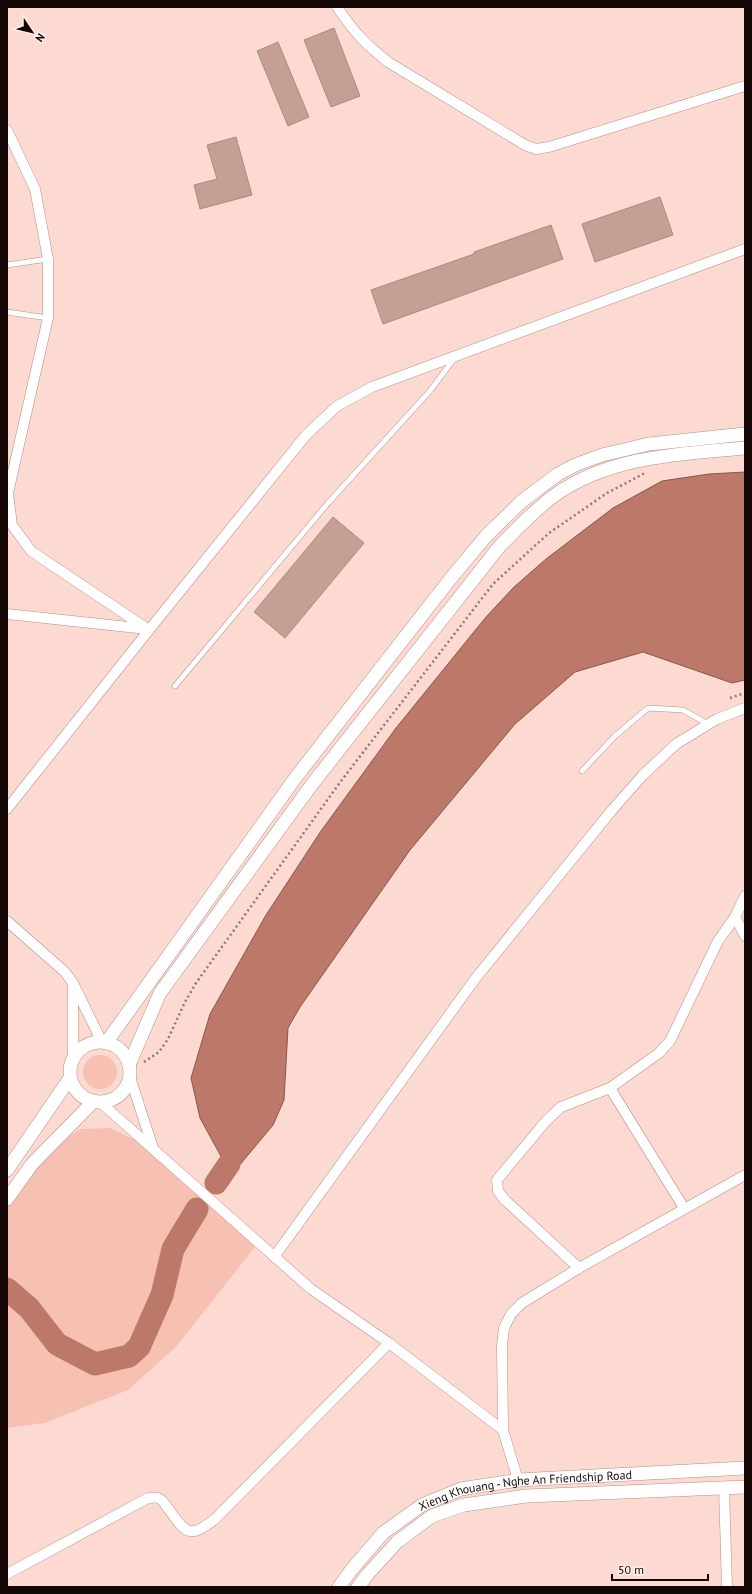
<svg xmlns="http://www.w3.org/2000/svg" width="752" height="1594" font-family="'PT Sans',sans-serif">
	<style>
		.green { fill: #f6c0b3 }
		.water { fill: #bc7868; stroke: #8a564a }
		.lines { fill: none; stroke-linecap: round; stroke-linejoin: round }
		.river { stroke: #bc7868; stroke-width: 23 }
		.building { fill: #c59e94; stroke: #af887f }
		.service-casing { stroke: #b58f85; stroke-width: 6 }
		.minor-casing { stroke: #b58f85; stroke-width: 11 }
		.tertiary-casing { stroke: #b58f85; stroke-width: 14 }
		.path { stroke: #907873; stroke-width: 2.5; stroke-dasharray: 2 3; stroke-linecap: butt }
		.service { stroke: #fff; stroke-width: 5 }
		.minor { stroke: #fff; stroke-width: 10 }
		.tertiary { stroke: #fff; stroke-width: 13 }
		.labels { text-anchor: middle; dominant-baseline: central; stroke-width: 4; stroke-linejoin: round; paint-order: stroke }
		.street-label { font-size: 12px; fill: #140705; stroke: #fdece7 }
	</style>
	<rect width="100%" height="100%" fill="#fcdad2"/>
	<g class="green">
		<circle cx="100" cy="1072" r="17"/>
		<polygon points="110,1128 153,1148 258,1243 176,1347 128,1390 45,1423 7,1428 7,1199 32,1164 80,1129"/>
	</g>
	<polygon class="water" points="745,472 745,680 732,683 643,652 575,672 515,724 410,850 300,1007 288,1028 284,1100 273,1125 238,1167 223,1160 200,1118 191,1078 210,1014 266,915 321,831 396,728 486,617 514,587 546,559 613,508 662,481 709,474"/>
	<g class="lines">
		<g class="river">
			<polyline points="216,1183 229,1164"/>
			<polyline points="7,1289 29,1308 57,1344 95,1364 129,1356 139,1347 162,1295 173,1249 197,1209"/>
		</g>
	</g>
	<g class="building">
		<polygon points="334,28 360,96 331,107 304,40"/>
		<polygon points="278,42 309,117 288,126 257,51"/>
		<polygon points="236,137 252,195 200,209 194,185 217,179 207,145"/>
		<polygon points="660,197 673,235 595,262 582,224"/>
		<polygon points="551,225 563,259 383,324 371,290 474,254 474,252"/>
		<polygon points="333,517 364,543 285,638 254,612"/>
	</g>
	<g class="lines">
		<g class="service-casing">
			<g id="service">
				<polyline points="7,265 48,259"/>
				<polyline points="7,312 48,318"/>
				<polyline points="175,686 328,503 429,392 454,359"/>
				<polyline points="582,771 615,736 648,708 683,710 708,724"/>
			</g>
		</g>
		<g class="minor-casing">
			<g id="minor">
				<path d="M337,7C354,32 364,43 388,62L525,145L536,149L549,147L745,86"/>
				<polyline points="7,130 35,189 48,259 48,318 8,493 12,525 31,551 149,630"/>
				<polyline points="7,614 147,629"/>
				<polyline points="7,809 149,630 306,435 337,406 372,387 745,249"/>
				<polyline points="735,917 745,936"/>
				<polyline points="7,921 65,972 73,983 102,1042"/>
				<polyline points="73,987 73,1058"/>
				<polyline points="129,1074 153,1148"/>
				<polyline points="610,1088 684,1208"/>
				<polyline points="100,1102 311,1289 389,1343 503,1430 518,1480"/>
				<polyline points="274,1257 475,979 612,810 643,775 676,744 717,719 745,708"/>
				<polyline points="579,1268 504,1199 498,1191 497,1180 546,1121 561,1107 610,1088 659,1053 670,1041 718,941 735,917 745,896"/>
				<polyline points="503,1430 502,1345 504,1328 511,1314 522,1303 579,1268 745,1175"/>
				<polyline points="724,1488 727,1587"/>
				<path d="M7,1574L148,1498C151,1498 155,1497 158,1498C162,1499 164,1503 167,1507C185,1531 187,1541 215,1519L389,1343"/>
			</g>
		</g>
		<g class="tertiary-casing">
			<g id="tertiary">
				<circle cx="100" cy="1072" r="30"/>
				<polyline points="106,1043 296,777 451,578 487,535 522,501 558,474 575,465 602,455 649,444 745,434"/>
				<path d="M129,1065L160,993L313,783L499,547C517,529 534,510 555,495C610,456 680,454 745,448"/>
				<polyline points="7,1170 70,1078"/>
				<polyline points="7,1199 32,1164 94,1101"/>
				<path id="s1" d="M339,1587L352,1569L383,1533L422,1505L461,1489L518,1480L745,1468"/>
				<polyline points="358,1587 367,1575 397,1542 432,1516 464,1505 526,1496 745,1487"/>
			</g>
		</g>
		<g class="path">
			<polyline points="730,698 745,693"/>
			<polyline points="144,1062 159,1052 168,1039 185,1002 196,983 341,781 493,584 549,533 607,493 645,473"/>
		</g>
		<use href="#service" class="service"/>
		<use href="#minor" class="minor"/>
		<use href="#tertiary" class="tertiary"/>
	</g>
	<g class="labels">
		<g class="street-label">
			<text stroke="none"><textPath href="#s1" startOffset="223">Xieng Khouang - Nghe An Friendship Road</textPath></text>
		</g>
	</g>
	<rect width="752" height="1594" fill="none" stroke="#140705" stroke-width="16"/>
	<g transform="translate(32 32) rotate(125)" stroke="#fdece7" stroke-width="3" paint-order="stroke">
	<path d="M0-3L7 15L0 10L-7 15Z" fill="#140705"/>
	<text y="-6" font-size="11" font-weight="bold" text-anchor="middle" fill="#140705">N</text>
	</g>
	<path d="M612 1574v6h96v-6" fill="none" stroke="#140705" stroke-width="2"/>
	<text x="618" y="1574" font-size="12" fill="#140705" stroke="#fdece7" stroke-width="3" paint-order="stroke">50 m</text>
</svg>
